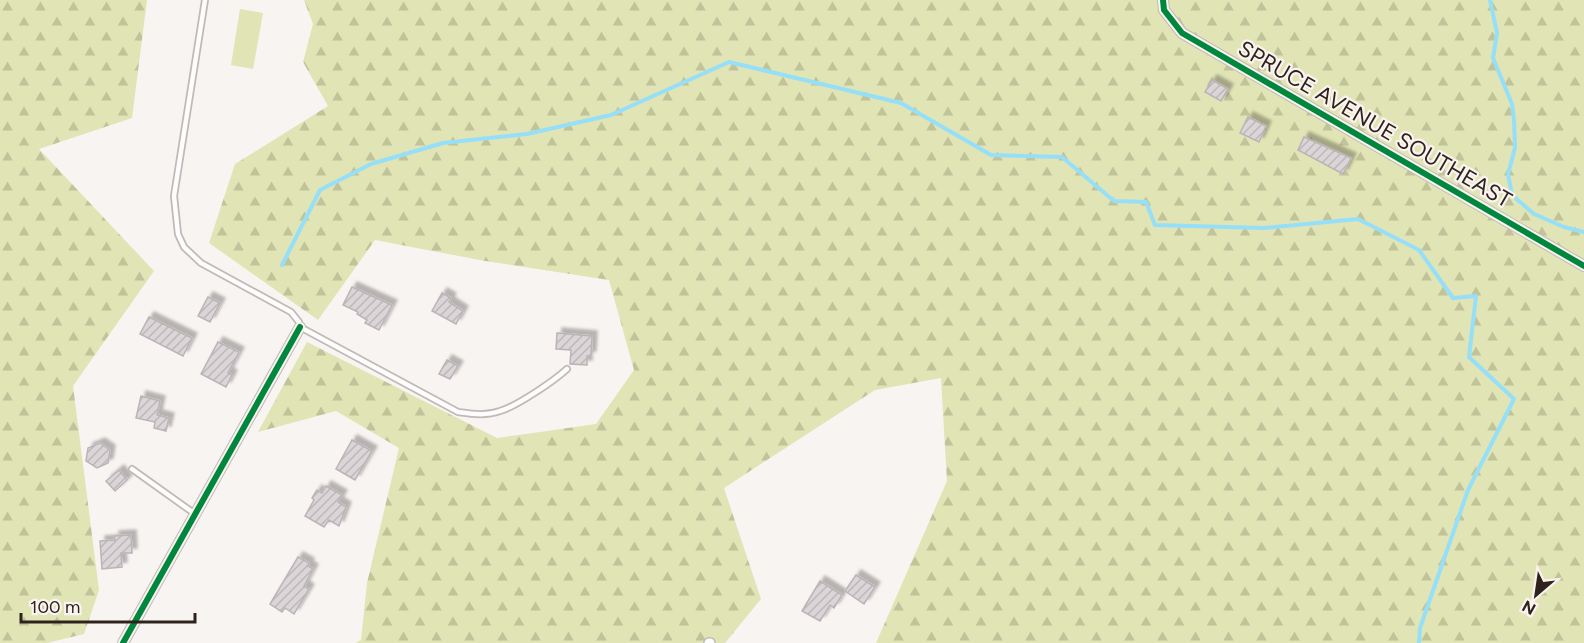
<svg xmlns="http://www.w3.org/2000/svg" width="1584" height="643" font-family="Figtree,sans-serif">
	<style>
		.forest { fill: url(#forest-firs) }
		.pitch { fill: #e1e4b4 }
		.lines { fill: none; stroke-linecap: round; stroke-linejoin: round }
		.stream { stroke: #96dff8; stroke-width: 4 }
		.building { fill: url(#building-hatch); stroke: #bab4b8; stroke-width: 1.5; filter: url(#shadow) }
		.service-casing { stroke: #c1b9b6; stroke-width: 8 }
		.minor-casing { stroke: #c1b9b6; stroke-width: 12 }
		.service { stroke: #fefdfd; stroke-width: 4.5 }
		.minor { stroke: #fefdfd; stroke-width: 9 }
		.cycleway-casing { stroke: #faf3f0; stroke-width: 10 }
		.cycleway { stroke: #00873e; stroke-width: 6 }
		.labels { text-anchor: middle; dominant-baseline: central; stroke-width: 4.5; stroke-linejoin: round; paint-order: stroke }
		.street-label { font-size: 22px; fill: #2e221d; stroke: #faf3f0 }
	</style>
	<defs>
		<pattern id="forest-firs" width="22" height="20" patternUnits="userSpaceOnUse" patternTransform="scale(1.5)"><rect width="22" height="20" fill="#e1e4b4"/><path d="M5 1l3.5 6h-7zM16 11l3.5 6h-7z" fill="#c1c39a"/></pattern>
		<pattern id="building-hatch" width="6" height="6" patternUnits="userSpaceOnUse" patternTransform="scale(1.5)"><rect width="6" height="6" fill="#dbd5d8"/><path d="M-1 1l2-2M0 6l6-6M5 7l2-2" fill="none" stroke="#bcb7b9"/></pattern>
		<filter id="shadow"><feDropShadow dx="5" dy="-5" stdDeviation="1.5" flood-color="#0004"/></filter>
	</defs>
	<rect width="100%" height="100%" fill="#f8f4f2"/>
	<g class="forest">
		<polygon points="0,0 147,0 132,118 39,149 154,271 73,386 99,590 84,634 47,643 0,643"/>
		<polygon points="304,0 1584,0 1584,643 876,643 947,481 941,378 875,390 724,488 761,599 725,643 356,643 361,640 367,583 399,448 336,411 258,432 307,342 497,438 596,424 634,370 609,280 485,261 375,240 318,320 209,243 235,164 328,106 303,62 313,24"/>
	</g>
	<polygon class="pitch" points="240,9 263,13 253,69 231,65"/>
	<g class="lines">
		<g class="stream">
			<polyline points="1490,0 1497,33 1493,58 1512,104 1514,120 1515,148 1508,174 1512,195 1534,214 1564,227 1584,232"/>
			<polyline points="282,265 320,190 371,164 443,143 527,134 611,115 729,62 901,103 991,155 1062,157 1114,201 1146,202 1155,225 1264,228 1358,219 1419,250 1453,298 1476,296 1469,357 1514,399 1468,490 1420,628 1419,643"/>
		</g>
	</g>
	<g class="building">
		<polygon points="1212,80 1228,89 1221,101 1205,92"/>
		<polygon points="1248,117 1266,126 1259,142 1240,133"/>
		<polygon points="1304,137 1351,158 1343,174 1298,150"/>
		<polygon points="352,287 392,305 379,330 365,323 367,320 357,314 358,312 343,305"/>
		<polygon points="442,293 451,298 449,302 463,311 456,324 432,311"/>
		<polygon points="208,297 220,303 210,322 198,316"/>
		<polygon points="149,317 192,338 183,356 140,334"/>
		<polygon points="557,333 592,336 591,356 587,356 587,365 570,364 571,350 556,349"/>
		<polygon points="218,342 239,352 228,373 232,375 226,387 201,374"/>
		<polygon points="447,360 458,366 450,379 439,374"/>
		<polygon points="141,396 160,401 157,415 169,418 166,431 154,428 155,422 136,418"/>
		<polygon points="352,440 372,451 355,480 336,469"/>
		<polygon points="100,443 110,450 108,463 97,468 86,461 88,448"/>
		<polygon points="119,470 127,480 115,491 106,481"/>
		<polygon points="326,486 342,495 338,502 346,507 339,526 329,520 324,527 305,516 314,500 312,498 317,490 322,493"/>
		<polygon points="131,535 132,553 121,553 122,567 102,569 100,541 115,540 114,536"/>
		<polygon points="298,557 309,563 308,566 313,569 304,586 309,589 294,614 285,608 282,612 270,604"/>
		<polygon points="856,575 875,587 864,604 845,591"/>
		<polygon points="820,581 842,595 834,608 830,605 820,621 802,611"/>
	</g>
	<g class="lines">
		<g class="service-casing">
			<g id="service">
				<path d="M205,0L174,196L178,234L184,247L201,263L291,312L299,322L300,327L458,412C473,414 486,416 500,411C517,406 554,381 567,369"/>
				<polyline points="132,469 195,514"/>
			</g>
		</g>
		<g class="minor-casing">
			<g id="minor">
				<polyline points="1163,0 1164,10 1182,33 1584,266"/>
				<polyline points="123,643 300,327"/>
				<polyline points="709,643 710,643"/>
			</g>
		</g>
		<use href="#service" class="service"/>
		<use href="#minor" class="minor"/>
		<g class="cycleway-casing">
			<g id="cycleway">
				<polyline points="1163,0 1164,10 1182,33 1584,266"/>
				<polyline points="123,643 300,327"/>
			</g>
		</g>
		<use href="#cycleway" class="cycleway"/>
	</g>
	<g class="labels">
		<g class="street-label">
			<text transform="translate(1375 124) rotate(30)">SPRUCE AVENUE SOUTHEAST</text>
		</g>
	</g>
	<g transform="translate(1536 595) rotate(209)" stroke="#faf3f0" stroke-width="4.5" paint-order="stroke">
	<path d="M0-4.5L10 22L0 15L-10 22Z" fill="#2e221d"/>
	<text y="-9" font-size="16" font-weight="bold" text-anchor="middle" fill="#2e221d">N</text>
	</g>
	<path d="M21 613v9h174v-9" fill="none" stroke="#2e221d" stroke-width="3"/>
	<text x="30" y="613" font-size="18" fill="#2e221d" stroke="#faf3f0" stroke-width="4.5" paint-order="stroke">100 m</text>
</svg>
